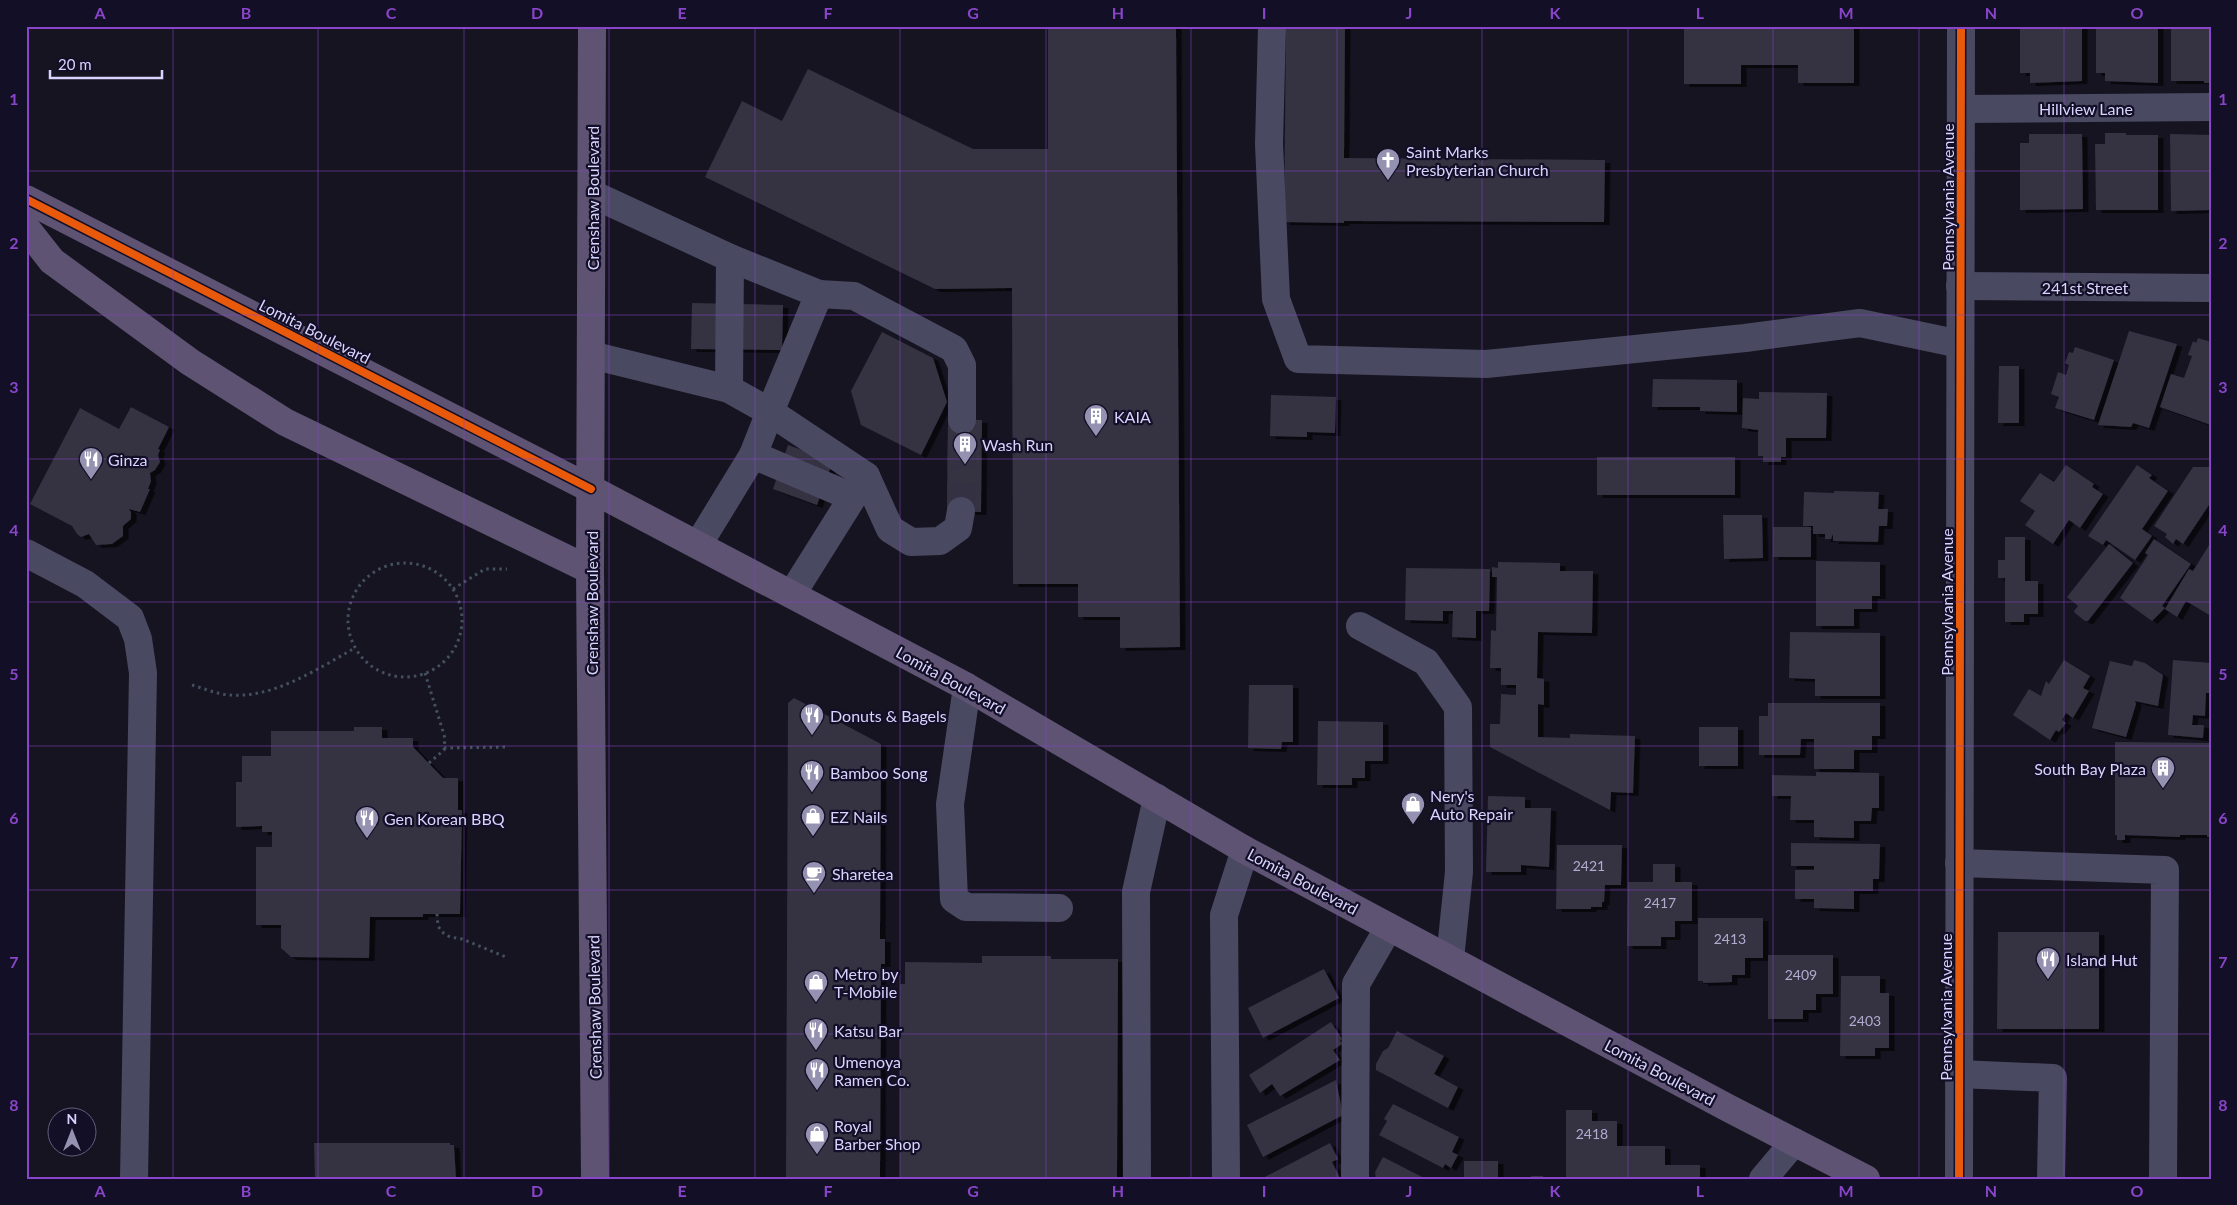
<svg xmlns="http://www.w3.org/2000/svg" width="2237" height="1205" font-family="Lato,sans-serif">
	<style>
		.building { fill: #343243; filter: url(#shadow) }
		.lines { fill: none; stroke-linecap: round; stroke-linejoin: round }
		.minor-tunnel { stroke: #333142; stroke-width: 28; stroke-dasharray: 28 14; stroke-linecap: butt }
		.path { stroke: #44505f; stroke-width: 3; stroke-dasharray: 2.5 4; stroke-linecap: butt }
		.minor { stroke: #4a4962; stroke-width: 28 }
		.major { stroke: #5e5373; stroke-width: 28 }
		.cycleway-casing { stroke: #130f26; stroke-width: 11 }
		.cycleway { stroke: #e8590c; stroke-width: 8 }
		.grid { fill: none; stroke: #8945c9; stroke-width: 1; stroke-opacity: 0.55 }
		.labels { text-anchor: middle; dominant-baseline: central; stroke-width: 4.5; stroke-linejoin: round; paint-order: stroke }
		.number-label { font-size: 14px; fill: #b0acd0 }
		.street-label { font-size: 16px; fill: #d9d4ff; stroke: #130f26 }
		.poi-label { font-size: 16px; fill: #d9d4ff; stroke: #130f26; text-anchor: start }
		.neatline { fill: none; stroke: #8945c9; stroke-width: 2 }
		.grid-label { font-size: 16px; text-anchor: middle; font-weight: bold; fill: #8945c9 }
	</style>
	<defs>
		<filter id="shadow"><feDropShadow dx="5.5" dy="3" stdDeviation="0" flood-color="#0009"/></filter>
	</defs>
	<rect width="100%" height="100%" fill="#161421"/>
	<g class="building">
		<polygon points="1048,26 1176,26 1180,647 1120,648 1120,617 1078,617 1078,584 1013,584 1012,288 935,289 705,177 742,101 782,121 808,69 973,149 1048,149"/>
		<polygon points="1286,26 1345,26 1344,158 1605,160 1604,222 1344,221 1344,223 1284,222"/>
		<polygon points="1684,26 1854,26 1854,83 1798,83 1798,65 1741,65 1741,84 1684,84"/>
		<polygon points="2020,26 2082,26 2082,81 2030,83 2030,73 2020,73"/>
		<polygon points="2096,26 2158,26 2158,83 2105,81 2105,73 2096,73"/>
		<polygon points="2171,26 2211,26 2211,83 2204,83 2204,81 2171,81"/>
		<polygon points="2105,133 2126,133 2126,135 2158,135 2158,210 2096,210 2095,144 2105,144"/>
		<polygon points="2029,134 2082,134 2083,209 2020,210 2020,143 2029,143"/>
		<polygon points="2170,134 2211,135 2211,210 2171,211"/>
		<polygon points="692,303 783,305 782,350 691,349"/>
		<polygon points="2129,331 2177,344 2149,428 2133,423 2131,427 2098,425"/>
		<polygon points="882,332 933,358 947,402 921,455 861,425 851,391"/>
		<polygon points="2198,338 2211,342 2211,425 2160,407 2171,374 2184,378 2192,356 2188,355 2193,341 2196,343"/>
		<polygon points="2075,347 2114,360 2094,420 2055,408 2059,397 2051,394 2058,372 2066,375 2069,365 2065,363 2069,352 2073,353"/>
		<polygon points="1999,366 2019,366 2019,423 1998,423"/>
		<polygon points="1653,379 1737,380 1737,412 1700,411 1700,407 1652,407"/>
		<polygon points="1759,392 1827,393 1826,438 1786,438 1786,457 1781,457 1781,462 1763,462 1763,456 1758,456 1758,430 1742,428 1743,398 1759,399"/>
		<polygon points="1271,395 1336,397 1335,433 1307,432 1307,437 1270,436"/>
		<polygon points="131,407 169,427 158,449 160,450 158,455 160,462 155,470 150,473 151,481 148,489 150,489 140,512 129,509 131,512 131,519 123,526 123,536 112,544 96,545 89,534 81,537 77,534 72,526 30,504 80,408 119,429"/>
		<polygon points="948,419 982,420 981,512 947,511"/>
		<polygon points="788,445 833,461 817,505 773,489"/>
		<rect x="1597" y="457" width="138" height="38"/>
		<polygon points="2066,465 2094,484 2092,487 2103,494 2080,528 2069,520 2053,544 2025,525 2035,511 2020,501 2040,473 2054,482"/>
		<polygon points="2137,465 2152,475 2149,478 2168,491 2142,529 2152,536 2135,560 2106,540 2103,545 2088,536"/>
		<polygon points="2193,467 2211,467 2211,502 2183,544 2176,539 2173,544 2165,537 2167,534 2154,526"/>
		<polygon points="1834,491 1879,492 1878,509 1888,509 1887,526 1879,526 1878,542 1833,541 1833,534 1831,539 1825,539 1825,534 1813,534 1813,526 1803,526 1804,492 1834,493"/>
		<polygon points="1723,515 1762,515 1763,558 1724,559"/>
		<rect x="1773" y="527" width="38" height="30"/>
		<polygon points="2005,537 2025,537 2025,581 2038,581 2038,614 2024,614 2024,622 2005,622 2005,578 1998,578 1998,560 2005,560"/>
		<polygon points="2154,539 2191,564 2162,606 2165,608 2152,621 2120,598 2148,555 2145,553"/>
		<polygon points="2211,542 2211,616 2186,601 2177,617 2165,609 2189,569 2193,571"/>
		<polygon points="2109,544 2133,563 2088,621 2085,621 2075,613 2074,611 2078,606 2067,597"/>
		<polygon points="1816,561 1880,562 1880,596 1872,596 1872,609 1854,609 1854,626 1816,626"/>
		<polygon points="1498,562 1560,563 1560,571 1593,571 1592,633 1538,632 1537,678 1544,679 1544,705 1538,704 1538,737 1570,738 1570,734 1635,736 1633,793 1611,792 1610,810 1490,747 1490,724 1500,724 1501,694 1516,695 1516,685 1501,685 1501,668 1490,668 1491,630 1496,631 1497,577 1492,577 1492,567 1498,568"/>
		<polygon points="1406,568 1490,569 1489,611 1476,611 1476,638 1452,637 1453,611 1443,611 1443,621 1405,620"/>
		<polygon points="1790,632 1880,633 1880,696 1815,696 1815,679 1789,678"/>
		<polygon points="2064,660 2090,676 2083,688 2089,691 2073,718 2066,713 2062,720 2066,723 2059,732 2056,730 2050,740 2013,715 2029,689 2041,696 2046,681 2049,684"/>
		<polygon points="2134,660 2145,663 2163,675 2158,706 2135,701 2136,704 2126,737 2092,728 2110,661 2132,666"/>
		<polygon points="2173,660 2211,663 2211,693 2206,693 2205,716 2193,715 2192,725 2204,725 2203,738 2168,735"/>
		<polygon points="1249,685 1293,685 1293,742 1282,742 1281,749 1248,748"/>
		<polygon points="794,698 881,744 880,939 885,939 885,964 881,964 880,1179 786,1179 788,703"/>
		<polygon points="1768,703 1880,703 1880,736 1872,736 1872,750 1854,750 1854,769 1814,769 1814,739 1801,739 1800,755 1759,755 1759,716 1768,716"/>
		<polygon points="1318,721 1383,722 1383,761 1365,761 1365,778 1352,778 1352,785 1317,785"/>
		<polygon points="354,727 382,727 382,738 413,738 413,747 443,778 458,778 458,810 462,810 460,914 423,914 423,917 370,917 369,958 291,957 281,948 281,925 256,925 256,847 272,847 272,832 262,832 262,826 236,827 236,782 242,782 242,756 271,756 271,731 354,731"/>
		<rect x="1699" y="727" width="39" height="39"/>
		<polygon points="2115,742 2211,743 2211,837 2207,837 2207,835 2180,835 2180,837 2125,835 2125,840 2117,840 2117,835 2115,835"/>
		<polygon points="1816,772 1879,773 1879,808 1872,808 1871,821 1854,821 1854,838 1814,837 1814,820 1790,820 1791,796 1772,796 1772,775 1816,776"/>
		<polygon points="1488,796 1525,797 1525,808 1551,808 1549,867 1521,865 1521,872 1486,872"/>
		<polygon points="1791,843 1880,844 1879,879 1873,879 1873,891 1854,891 1854,909 1814,908 1814,899 1795,899 1795,870 1814,870 1814,866 1791,866"/>
		<polygon points="1557,845 1622,845 1621,885 1605,885 1604,902 1602,902 1602,907 1591,907 1591,909 1556,909"/>
		<polygon points="1653,864 1675,864 1675,882 1692,882 1692,921 1675,921 1675,937 1661,937 1661,946 1627,946 1628,882 1653,882"/>
		<polygon points="1698,918 1763,918 1763,958 1745,958 1745,975 1732,975 1732,982 1703,983 1703,981 1698,981"/>
		<polygon points="1998,932 2099,932 2099,1029 1997,1029"/>
		<polygon points="1768,955 1833,955 1833,994 1816,994 1816,1010 1803,1010 1803,1019 1768,1019"/>
		<polygon points="982,956 1051,956 1051,959 1118,959 1117,1179 900,1179 900,984 905,984 905,962 982,963"/>
		<polygon points="1324,969 1339,998 1263,1038 1248,1008"/>
		<polygon points="1841,976 1880,976 1880,993 1889,993 1889,1048 1875,1048 1875,1056 1840,1056"/>
		<polygon points="1331,1022 1342,1039 1340,1040 1342,1044 1333,1050 1340,1060 1280,1096 1272,1084 1260,1093 1249,1075"/>
		<polygon points="1397,1031 1444,1056 1434,1074 1458,1087 1448,1108 1376,1070 1376,1064 1383,1051 1388,1048"/>
		<polygon points="1336,1080 1343,1115 1263,1157 1247,1125"/>
		<polygon points="1393,1104 1459,1137 1452,1152 1458,1155 1451,1168 1445,1164 1443,1168 1379,1135 1387,1121 1384,1119"/>
		<polygon points="1566,1110 1592,1110 1592,1121 1617,1121 1617,1146 1665,1146 1665,1165 1700,1165 1700,1179 1566,1179"/>
		<polygon points="314,1143 450,1143 450,1145 454,1145 456,1179 315,1179"/>
		<polygon points="1330,1143 1338,1159 1332,1162 1340,1178 1338,1179 1261,1179"/>
		<polygon points="1383,1157 1426,1179 1376,1179 1375,1172"/>
		<rect x="1464" y="1161" width="34" height="18"/>
		<rect x="1531" y="1176" width="12" height="3"/>
	</g>
	<g class="lines">
		<polyline class="minor-tunnel" points="961,511 962,420"/>
		<g class="path">
			<circle cx="405" cy="620" r="57"/>
			<polyline points="453,589 485,569 507,569"/>
			<polyline points="425,673 445,738 444,750 429,763"/>
			<path d="M192,685C202,688 212,692 222,694C269,702 315,670 355,648"/>
			<polyline points="444,748 507,747"/>
			<polyline points="437,914 438,926 442,932 450,937 462,939 506,957"/>
		</g>
		<g class="minor">
			<polyline points="1272,26 1269,144 1276,299 1298,359 1486,364 1745,338 1860,323 1960,344"/>
			<polyline points="1961,109 2211,107"/>
			<polyline points="592,194 730,258 819,294 770,412 866,476 792,594"/>
			<polyline points="1960,286 2211,288"/>
			<polyline points="819,294 854,296 954,349 962,365 962,420"/>
			<polyline points="591,355 729,389 770,412 753,455 698,545"/>
			<polyline points="729,389 730,258"/>
			<polyline points="753,455 852,497"/>
			<polyline points="866,476 890,529 911,542 940,541 958,528 961,511"/>
			<polyline points="26,553 85,584 130,618 138,639 143,673 134,1179"/>
			<polyline points="1360,626 1426,662 1458,707 1459,872 1450,959"/>
			<polyline points="967,687 950,804 954,899 966,907 1059,908"/>
			<polyline points="1959,863 2165,870 2163,1179"/>
			<polyline points="1959,1074 2053,1078 2051,1179"/>
			<polyline points="1137,1179 1136,892 1157,798"/>
			<polyline points="1226,1179 1224,915 1245,850"/>
			<polyline points="1355,1179 1356,984 1389,927"/>
			<polyline points="1763,1179 1794,1142"/>
			<polyline points="1959,1179 1961,26"/>
		</g>
		<g class="major">
			<polyline points="592,26 590,570 595,1179"/>
			<polyline points="26,199 591,489 967,687 1245,850 1730,1109 1866,1179"/>
			<polyline points="26,228 52,261 190,362 285,422 590,570"/>
		</g>
		<g class="cycleway-casing">
			<g id="cycleway">
				<polyline points="26,199 591,489"/>
				<polyline points="1959,1179 1961,26"/>
			</g>
		</g>
		<use href="#cycleway" class="cycleway"/>
	</g>
	<path class="grid" d="M173,26V1179M318,26V1179M464,26V1179M609,26V1179M755,26V1179M900,26V1179M1046,26V1179M1191,26V1179M1337,26V1179M1482,26V1179M1628,26V1179M1773,26V1179M1919,26V1179M2064,26V1179M26,171H2211M26,315H2211M26,459H2211M26,602H2211M26,746H2211M26,890H2211M26,1034H2211"/>
	<defs>
		<g id="church-pin" transform="scale(1.25)"><path d="M0 17L-7.5 6A9.5 9.5 0 1 1 7.5 6Z" fill="#9591b1" stroke="#130f26"/><path d="M-1.2-6h2.4v3.5h3.3v2.4h-3.3V6h-2.4V-.1h-3.3v-2.4h3.3Z" fill="#fff"/></g>
		<g id="building-pin" transform="scale(1.25)"><path d="M0 17L-7.5 6A9.5 9.5 0 1 1 7.5 6Z" fill="#9591b1" stroke="#130f26"/><path d="M-4-6H4V6H1V3H-1V6H-4ZM-2.5-4.3h1.7v1.8h-1.7ZM.8-4.3h1.7v1.8H.8ZM-2.5-1h1.7V.8h-1.7ZM.8-1h1.7V.8H.8Z" fill="#fff"/></g>
		<g id="restaurant-pin" transform="scale(1.25)"><path d="M0 17L-7.5 6A9.5 9.5 0 1 1 7.5 6Z" fill="#9591b1" stroke="#130f26"/><path d="M-5-6h1v4h1v-4h1v4h1v-4h1v5L-1.5 .5V6h-2V.5L-5-1ZM5-6V6H3V1.5H1.5Q1.5-4 5-6Z" fill="#fff"/></g>
		<g id="shop-pin" transform="scale(1.25)"><path d="M0 17L-7.5 6A9.5 9.5 0 1 1 7.5 6Z" fill="#9591b1" stroke="#130f26"/><path d="M-5-2.5h2.3a2.7 3.5 0 0 1 5.4 0H5L5.5 6h-11ZM-1.5-2.5h3a1.5 2.3 0 0 0-3 0Z" fill="#fff"/></g>
		<g id="cafe-pin" transform="scale(1.25)"><path d="M0 17L-7.5 6A9.5 9.5 0 1 1 7.5 6Z" fill="#9591b1" stroke="#130f26"/><path d="M-5.5-4.5H6V0H3Q3 3.5 0 3.5H-2.5Q-5.5 3.5-5.5 0ZM3-3.2v2h1.7v-2ZM-6 4.5H4V6H-6Z" fill="#fff"/></g>
	</defs>
	<g fill-rule="evenodd">
		<use href="#church-pin" x="1388" y="160"/>
		<use href="#building-pin" x="1096" y="416"/>
		<use href="#building-pin" x="965" y="444"/>
		<use href="#restaurant-pin" x="91" y="459"/>
		<use href="#restaurant-pin" x="812" y="715"/>
		<use href="#building-pin" x="2163" y="768"/>
		<use href="#restaurant-pin" x="812" y="772"/>
		<use href="#shop-pin" x="1413" y="804"/>
		<use href="#shop-pin" x="813" y="816"/>
		<use href="#restaurant-pin" x="367" y="818"/>
		<use href="#cafe-pin" x="814" y="873"/>
		<use href="#restaurant-pin" x="2048" y="959"/>
		<use href="#shop-pin" x="816" y="982"/>
		<use href="#restaurant-pin" x="816" y="1030"/>
		<use href="#restaurant-pin" x="817" y="1070"/>
		<use href="#shop-pin" x="817" y="1134"/>
	</g>
	<g class="labels">
		<g class="number-label">
			<text x="1589" y="865">2421</text>
			<text x="1660" y="902">2417</text>
			<text x="1730" y="938">2413</text>
			<text x="1801" y="974">2409</text>
			<text x="1865" y="1020">2403</text>
			<text x="1592" y="1133">2418</text>
		</g>
		<g class="street-label">
			<text x="2086" y="108">Hillview Lane</text>
			<text transform="translate(1947 197) rotate(-90)">Pennsylvania Avenue</text>
			<text transform="translate(592 198) rotate(-90)">Crenshaw Boulevard</text>
			<text x="2085" y="287">241st Street</text>
			<text transform="translate(315 331) rotate(27)">Lomita Boulevard</text>
			<text transform="translate(1946 602) rotate(-90)">Pennsylvania Avenue</text>
			<text transform="translate(591 603) rotate(-90)">Crenshaw Boulevard</text>
			<text transform="translate(951 680) rotate(29)">Lomita Boulevard</text>
			<text transform="translate(1303 881) rotate(28)">Lomita Boulevard</text>
			<text transform="translate(594 1007) rotate(-91)">Crenshaw Boulevard</text>
			<text transform="translate(1945 1007) rotate(-90)">Pennsylvania Avenue</text>
			<text transform="translate(1660 1072) rotate(28)">Lomita Boulevard</text>
		</g>
		<g class="poi-label">
			<text x="1406" y="151">Saint Marks<tspan x="1406" dy="18">Presbyterian Church</tspan></text>
			<text x="1114" y="416">KAIA</text>
			<text x="982" y="444">Wash Run</text>
			<text x="108" y="459">Ginza</text>
			<text x="830" y="715">Donuts &amp; Bagels</text>
			<text x="2146" y="768" text-anchor="end">South Bay Plaza</text>
			<text x="830" y="772">Bamboo Song</text>
			<text x="1430" y="795">Nery's<tspan x="1430" dy="18">Auto Repair</tspan></text>
			<text x="830" y="816">EZ Nails</text>
			<text x="384" y="818">Gen Korean BBQ</text>
			<text x="832" y="873">Sharetea</text>
			<text x="2066" y="959">Island Hut</text>
			<text x="834" y="973">Metro by<tspan x="834" dy="18">T-Mobile</tspan></text>
			<text x="834" y="1030">Katsu Bar</text>
			<text x="834" y="1061">Umenoya<tspan x="834" dy="18">Ramen Co.</tspan></text>
			<text x="834" y="1125">Royal<tspan x="834" dy="18">Barber Shop</tspan></text>
		</g>
	</g>
	<rect width="2237" height="1205" fill="none" stroke="#130f26" stroke-width="55"/>
	<g transform="translate(72 1132)"><circle r="24" fill="#130f26" stroke="#625e7d"/>
	<path d="M0-4L9 19L0 12L-9 19Z" fill="#9591b1"/>
	<text y="-8" font-size="14" font-weight="bold" text-anchor="middle" fill="#d9d4ff">N</text>
	</g>
	<path d="M50 70v8h112v-8" fill="none" stroke="#d9d4ff" stroke-width="2.5"/>
	<text x="58" y="70" font-size="15" fill="#d9d4ff" stroke="#130f26" stroke-width="4" paint-order="stroke">20 m</text>
	<rect x="28" y="28" width="2182" height="1150" class="neatline"/>
	<g class="grid-label">
		<text x="100" y="19">A</text>
		<text x="246" y="19">B</text>
		<text x="391" y="19">C</text>
		<text x="537" y="19">D</text>
		<text x="682" y="19">E</text>
		<text x="828" y="19">F</text>
		<text x="973" y="19">G</text>
		<text x="1118" y="19">H</text>
		<text x="1264" y="19">I</text>
		<text x="1409" y="19">J</text>
		<text x="1555" y="19">K</text>
		<text x="1700" y="19">L</text>
		<text x="1846" y="19">M</text>
		<text x="1991" y="19">N</text>
		<text x="2137" y="19">O</text>
		<text x="14" y="105">1</text>
		<text x="2223" y="105">1</text>
		<text x="14" y="249">2</text>
		<text x="2223" y="249">2</text>
		<text x="14" y="393">3</text>
		<text x="2223" y="393">3</text>
		<text x="14" y="536">4</text>
		<text x="2223" y="536">4</text>
		<text x="14" y="680">5</text>
		<text x="2223" y="680">5</text>
		<text x="14" y="824">6</text>
		<text x="2223" y="824">6</text>
		<text x="14" y="968">7</text>
		<text x="2223" y="968">7</text>
		<text x="14" y="1111">8</text>
		<text x="2223" y="1111">8</text>
		<text x="100" y="1197">A</text>
		<text x="246" y="1197">B</text>
		<text x="391" y="1197">C</text>
		<text x="537" y="1197">D</text>
		<text x="682" y="1197">E</text>
		<text x="828" y="1197">F</text>
		<text x="973" y="1197">G</text>
		<text x="1118" y="1197">H</text>
		<text x="1264" y="1197">I</text>
		<text x="1409" y="1197">J</text>
		<text x="1555" y="1197">K</text>
		<text x="1700" y="1197">L</text>
		<text x="1846" y="1197">M</text>
		<text x="1991" y="1197">N</text>
		<text x="2137" y="1197">O</text>
	</g>
</svg>
